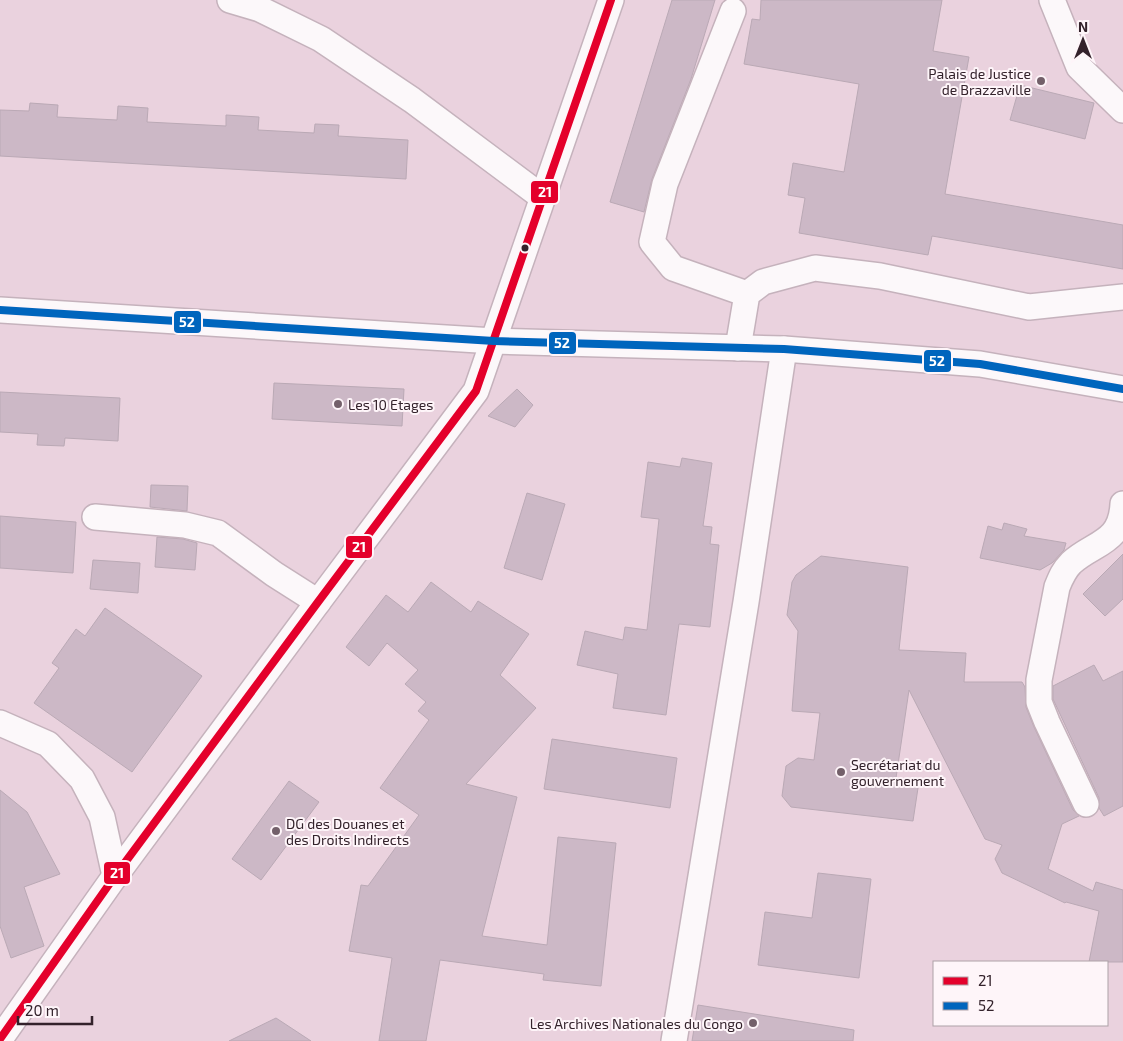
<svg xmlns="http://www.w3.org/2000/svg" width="1123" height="1041" font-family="'Exo 2',sans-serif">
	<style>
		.building { fill: #ccb8c6; stroke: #baa9b5 }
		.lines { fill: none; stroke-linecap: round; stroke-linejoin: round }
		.minor-casing { stroke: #c5b2bc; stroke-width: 28 }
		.minor { stroke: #fcf8fa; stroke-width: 25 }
		.bus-1-casing { stroke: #fef5f9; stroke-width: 11 }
		.bus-2-casing { stroke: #fef5f9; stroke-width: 11 }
		.bus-1 { stroke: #e4002b; stroke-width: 8 }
		.bus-2 { stroke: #0065bd; stroke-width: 8 }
		.poi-dot { fill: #73606a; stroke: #fef5f9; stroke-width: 2 }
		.bus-dot { fill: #33222b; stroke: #fef5f9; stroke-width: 2 }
		.labels { text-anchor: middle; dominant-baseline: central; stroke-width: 4; stroke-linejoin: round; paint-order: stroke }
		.poi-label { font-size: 14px; fill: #33222b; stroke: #fef5f9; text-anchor: start }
		.line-badge { stroke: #fef5f9; stroke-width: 2 }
		.badge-label { font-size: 14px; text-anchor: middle; font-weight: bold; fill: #fff }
	</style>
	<rect width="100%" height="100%" fill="#ead2de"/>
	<g class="building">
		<polygon points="672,0 715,0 691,79 652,179 644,212 610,202"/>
		<polygon points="761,0 942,0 933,51 969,57 945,194 1123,225 1123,269 932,236 928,255 799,233 805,198 788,195 793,163 844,172 859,84 744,64 752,19 760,20"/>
		<polygon points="1020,85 1094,103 1085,139 1010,120"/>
		<polygon points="30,103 58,105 57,117 117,120 118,106 148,108 147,122 226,126 226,115 259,117 258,130 314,133 315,124 339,125 338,136 408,140 406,179 0,156 0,110 29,111"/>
		<polygon points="274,383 404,389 402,426 272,419"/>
		<polygon points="517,389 533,405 515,427 488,416"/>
		<polygon points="0,392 120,398 118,441 65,438 64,446 37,445 38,434 0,432"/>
		<polygon points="682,458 712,463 703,526 712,527 710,544 719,545 710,627 679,624 666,715 613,708 618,674 577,665 585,631 623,640 625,627 647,630 659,519 641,517 648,462 680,467"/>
		<polygon points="151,485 188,486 187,511 150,507"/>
		<polygon points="527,493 565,504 542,580 504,568"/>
		<polygon points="0,516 76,522 73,573 0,568"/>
		<polygon points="1004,523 1027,529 1024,536 1066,543 1064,550 1052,563 1040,570 980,558 988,526 1002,530"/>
		<polygon points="157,537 183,539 197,543 195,570 155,567"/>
		<polygon points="1123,554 1123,599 1105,616 1083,594"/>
		<polygon points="821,556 908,567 899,650 966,653 964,682 1022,682 1025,687 1026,707 1034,727 1073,810 1079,816 1062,824 1048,869 1093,891 1096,882 1123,890 1123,962 1089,962 1099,911 1066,902 1065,903 1002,873 995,859 1002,845 985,839 909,690 896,778 912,780 918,788 913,821 791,807 782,796 786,766 798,758 814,760 820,713 792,711 798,631 787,615 792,582 796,575"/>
		<polygon points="93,560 140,563 138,593 90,589"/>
		<polygon points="431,582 471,612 478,601 529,634 500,675 536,708 466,784 517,797 482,936 547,945 558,837 616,843 601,986 543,980 544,974 440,960 426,1041 379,1041 392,958 349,951 361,885 368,886 419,815 380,788 429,720 418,711 426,702 405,684 418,670 387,643 369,666 346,647 386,595 408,612"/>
		<polygon points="105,608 202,676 132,772 34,703 59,668 52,663 76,629 85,636"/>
		<polygon points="1094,665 1103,681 1123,671 1123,806 1104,816 1099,808 1099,798 1053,699 1053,686"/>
		<polygon points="552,739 677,758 670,808 544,789"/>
		<polygon points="289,781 319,802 261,880 232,859"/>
		<polygon points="0,790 27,812 60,874 24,887 44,946 11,958 0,926"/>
		<polygon points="818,873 871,879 859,978 758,965 765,912 812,918"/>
		<polygon points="698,1005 854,1030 853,1041 692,1041"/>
		<polygon points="276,1018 311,1041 229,1041"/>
	</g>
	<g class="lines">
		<g class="minor-casing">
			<g id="minor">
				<polyline points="230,0 260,9 321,39 412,100 542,197"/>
				<polyline points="1052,0 1079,67 1123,110"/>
				<polyline points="733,11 665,184 652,242 673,268 747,294"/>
				<polyline points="0,310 494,341 784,349 980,364 1123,389"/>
				<polyline points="738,348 747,294 763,282 815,268 880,276 1029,307 1123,297"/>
				<polyline points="95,517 185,525 218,533 274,574 318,602"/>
				<polyline points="0,723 48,744 82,779 102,817 115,876"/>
				<path d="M1086,804L1047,722L1039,702V680L1057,587C1061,577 1064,570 1071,563C1094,542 1121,544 1123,504"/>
				<polyline points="0,1039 115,876 318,602 476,391 611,0"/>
				<polyline points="674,1041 746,602 784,349"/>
			</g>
		</g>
		<use href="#minor" class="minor"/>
		<g class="bus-1-casing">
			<polyline id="bus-1" points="0,1039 115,876 318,602 476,391 611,0"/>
		</g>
		<g class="bus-2-casing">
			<polyline id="bus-2" points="0,310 494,341 784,349 980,364 1123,389"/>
		</g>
		<use href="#bus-1" class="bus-1"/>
		<use href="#bus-2" class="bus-2"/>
	</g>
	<g class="poi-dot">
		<circle cx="1041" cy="81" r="5"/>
		<circle cx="338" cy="404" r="5"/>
		<circle cx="841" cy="772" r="5"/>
		<circle cx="276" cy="831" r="5"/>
		<circle cx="753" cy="1023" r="5"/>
	</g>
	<circle class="bus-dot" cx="525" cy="248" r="4.5"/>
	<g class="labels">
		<g class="poi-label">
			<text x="1031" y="73" text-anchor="end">Palais de Justice<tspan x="1031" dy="16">de Brazzaville</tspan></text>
			<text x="348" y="404">Les 10 Etages</text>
			<text x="851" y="764">Secrétariat du<tspan x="851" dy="16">gouvernement</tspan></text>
			<text x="286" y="823">DG des Douanes et<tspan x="286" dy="16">des Droits Indirects</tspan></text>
			<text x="743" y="1023" text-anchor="end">Les Archives Nationales du Congo</text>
		</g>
	</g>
	<g class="line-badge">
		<rect x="530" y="180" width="29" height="24" rx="5" fill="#e4002b"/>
		<rect x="173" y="310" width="29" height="24" rx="5" fill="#0065bd"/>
		<rect x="548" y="331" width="29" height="24" rx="5" fill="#0065bd"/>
		<rect x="923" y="349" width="29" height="24" rx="5" fill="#0065bd"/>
		<rect x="345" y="535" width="28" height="24" rx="5" fill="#e4002b"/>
		<rect x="103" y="861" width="28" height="24" rx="5" fill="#e4002b"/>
	</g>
	<g class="badge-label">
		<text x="545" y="197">21</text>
		<text x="187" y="327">52</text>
		<text x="562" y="348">52</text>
		<text x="937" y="366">52</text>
		<text x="359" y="552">21</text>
		<text x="117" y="878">21</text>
	</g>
	<rect x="933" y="961" width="175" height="65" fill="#fef5f9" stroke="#ada1a7"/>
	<rect x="943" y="977" width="25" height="8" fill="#e4002b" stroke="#ada1a7"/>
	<text x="978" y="986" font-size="15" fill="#33222b">21</text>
	<rect x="943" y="1002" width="25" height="8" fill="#0065bd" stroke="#ada1a7"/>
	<text x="978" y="1011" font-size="15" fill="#33222b">52</text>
	<g transform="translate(1083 40)" stroke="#fef5f9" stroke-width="4" paint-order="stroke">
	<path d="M0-4L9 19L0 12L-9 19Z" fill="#33222b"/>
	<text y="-8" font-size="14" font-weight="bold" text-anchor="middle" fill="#33222b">N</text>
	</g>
	<path d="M18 1016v8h74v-8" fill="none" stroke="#33222b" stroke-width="2.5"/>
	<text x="25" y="1016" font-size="15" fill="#33222b" stroke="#fef5f9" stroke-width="4" paint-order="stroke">20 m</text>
</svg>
